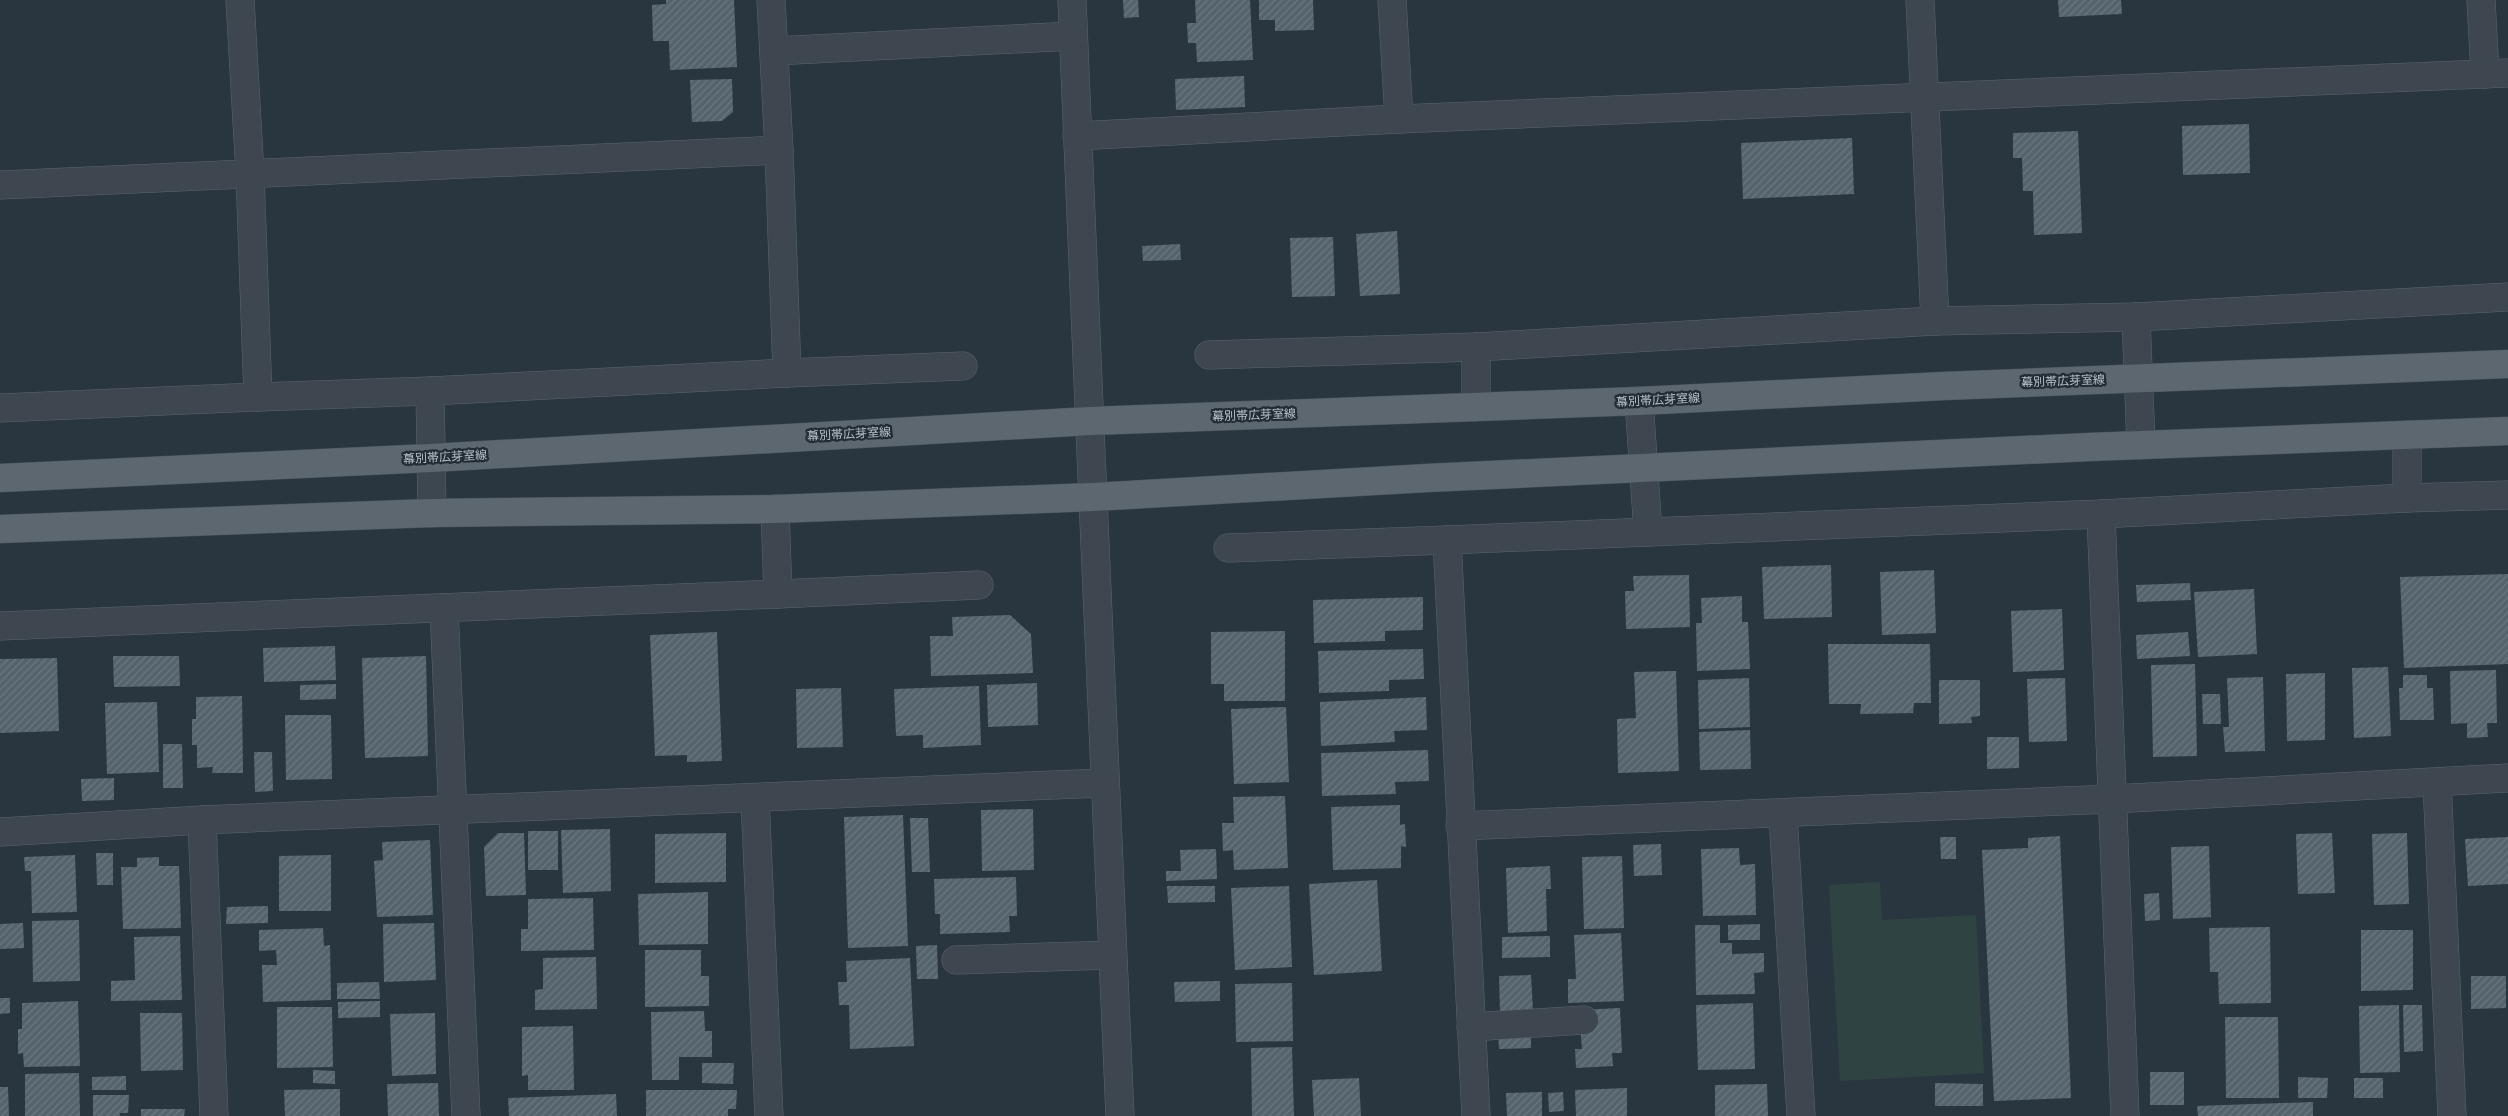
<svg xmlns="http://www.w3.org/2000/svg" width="2508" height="1116" font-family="'Roboto Condensed','Noto Sans JP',sans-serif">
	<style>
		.pitch { fill: #2f4442 }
		.building { fill: url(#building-hatch) }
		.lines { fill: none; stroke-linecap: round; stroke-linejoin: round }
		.minor-casing { stroke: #5b656d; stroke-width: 29 }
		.major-casing { stroke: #4a535c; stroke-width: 29 }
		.minor { stroke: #3e474f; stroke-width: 28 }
		.major { stroke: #5c676f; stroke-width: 28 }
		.labels { text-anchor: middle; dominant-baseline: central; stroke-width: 4.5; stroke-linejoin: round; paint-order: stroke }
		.street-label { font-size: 12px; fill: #bac2ca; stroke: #222c35 }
	</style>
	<defs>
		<pattern id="building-hatch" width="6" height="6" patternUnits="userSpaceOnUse" patternTransform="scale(1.25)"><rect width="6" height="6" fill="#55636c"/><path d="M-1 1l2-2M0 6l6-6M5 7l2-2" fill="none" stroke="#6b7880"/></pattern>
	</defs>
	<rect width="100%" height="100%" fill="#2a363f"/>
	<polygon class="pitch" points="1880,882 1882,920 1976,915 1984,1073 1840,1081 1829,885"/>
	<g class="building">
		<polygon points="666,0 734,0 737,67 670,70 669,41 653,41 652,5 666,4"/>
		<polygon points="1123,0 1138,0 1139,17 1124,18"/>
		<polygon points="1195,0 1250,0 1253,60 1197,62 1196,43 1188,43 1187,23 1196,23"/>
		<polygon points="1259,0 1313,0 1314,30 1275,31 1275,20 1259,20"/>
		<polygon points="2058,0 2121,0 2122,14 2059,17"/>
		<polygon points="1244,76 1245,107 1176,110 1175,79"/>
		<polygon points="732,79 733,112 722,121 692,122 690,80"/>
		<polygon points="2249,124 2250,173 2183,175 2182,126"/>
		<polygon points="2078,131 2082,233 2034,235 2033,191 2023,191 2022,158 2013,158 2013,133"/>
		<polygon points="1852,138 1854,194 1743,199 1741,143"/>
		<polygon points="1397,231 1400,294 1360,296 1356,234"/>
		<polygon points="1333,237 1335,296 1292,297 1290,238"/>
		<polygon points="1180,244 1181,260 1143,261 1142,246"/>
		<polygon points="1831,565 1832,617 1764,619 1762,567"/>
		<polygon points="1934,570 1936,633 1882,635 1880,572"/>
		<polygon points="2508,574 2508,664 2404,668 2400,577"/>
		<polygon points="1689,575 1690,627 1626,629 1625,591 1634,591 1633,576"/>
		<polygon points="2190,583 2191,600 2137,602 2136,585"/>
		<polygon points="2254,589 2257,654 2198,657 2194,592"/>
		<polygon points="1742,596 1742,622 1748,622 1750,669 1697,671 1696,623 1702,623 1701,598"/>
		<polygon points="1423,597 1423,630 1385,631 1385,641 1314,643 1313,600"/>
		<polygon points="2062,609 2064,670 2013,672 2011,611"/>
		<polygon points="1010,615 1031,634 1033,673 931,676 930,636 953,636 952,617"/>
		<polygon points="1285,631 1285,701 1224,701 1224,684 1211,684 1211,632"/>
		<polygon points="717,632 722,761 687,762 687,755 655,756 650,635"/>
		<polygon points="2188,632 2190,656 2137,659 2136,635"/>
		<polygon points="1828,644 1930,644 1931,703 1914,703 1913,713 1860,714 1861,704 1829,704"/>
		<polygon points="335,646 336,680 264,682 263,648"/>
		<polygon points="1423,649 1424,679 1389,680 1389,691 1319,693 1318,651"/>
		<polygon points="113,656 179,656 180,686 114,687"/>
		<polygon points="426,656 428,756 365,758 362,658"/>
		<polygon points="57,658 59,731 0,733 0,659"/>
		<polygon points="2195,664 2197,756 2153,757 2151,665"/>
		<polygon points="2388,667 2391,736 2354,738 2352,668"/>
		<polygon points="2496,670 2497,723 2487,723 2488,737 2467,738 2467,723 2451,724 2450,671"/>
		<polygon points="1676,671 1679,771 1618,773 1617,719 1636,718 1634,672"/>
		<polygon points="2325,673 2325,740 2287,741 2286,674"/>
		<polygon points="2403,675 2427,675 2427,688 2433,688 2434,720 2400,720 2399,688 2403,688"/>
		<polygon points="2263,677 2265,751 2225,752 2223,727 2229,727 2227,678"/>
		<polygon points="1749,678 1750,727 1699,729 1698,680"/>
		<polygon points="2065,678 2067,741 2029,742 2027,679"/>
		<polygon points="1939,680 1980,680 1980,716 1971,717 1972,723 1939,724"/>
		<polygon points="1037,683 1038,725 988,727 987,685"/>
		<polygon points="336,684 336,699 300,700 300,685"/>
		<polygon points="979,686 981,745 923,748 923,735 896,736 894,689"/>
		<polygon points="841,688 843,747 797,748 796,689"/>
		<polygon points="2202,694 2220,694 2221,724 2203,724"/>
		<polygon points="242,696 243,773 212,773 213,767 197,768 197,745 192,745 192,719 196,719 196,697"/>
		<polygon points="1426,697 1427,730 1394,731 1395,742 1321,746 1320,702"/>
		<polygon points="157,702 159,772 107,774 105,703"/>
		<polygon points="1286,707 1289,782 1234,784 1231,709"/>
		<polygon points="285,715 331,715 332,779 286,780"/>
		<polygon points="1750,730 1751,769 1700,770 1699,732"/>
		<polygon points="1987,737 2019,737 2019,768 1987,769"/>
		<polygon points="163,744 182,744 183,788 163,788"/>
		<polygon points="1428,750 1429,781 1395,782 1396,794 1322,796 1321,753"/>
		<polygon points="254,752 272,752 273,791 255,792"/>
		<polygon points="114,778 114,800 82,801 81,779"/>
		<polygon points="1285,796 1288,868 1234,870 1233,850 1223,851 1222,823 1234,823 1233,797"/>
		<polygon points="1400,805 1400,825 1405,824 1406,847 1401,846 1401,868 1333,870 1331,807"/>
		<polygon points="1033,809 1034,870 982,871 981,810"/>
		<polygon points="903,815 908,946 848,948 844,817"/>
		<polygon points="910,818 928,818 930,872 912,872"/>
		<polygon points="610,829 611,891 563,893 561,830"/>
		<rect x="528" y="831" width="30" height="39"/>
		<polygon points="498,833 524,833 526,895 486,896 484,847"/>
		<polygon points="726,833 726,882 655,883 655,834"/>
		<polygon points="2332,833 2335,893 2298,894 2296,834"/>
		<polygon points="2407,833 2409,904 2374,905 2372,834"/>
		<polygon points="2060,836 2071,1098 1994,1101 1982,850 2028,848 2028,838"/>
		<polygon points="1940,837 1956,837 1956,859 1941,859"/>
		<polygon points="2508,837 2508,884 2468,886 2465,839"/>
		<polygon points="430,840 433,915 377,917 374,861 383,860 382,842"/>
		<polygon points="1661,844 1662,875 1634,876 1633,845"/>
		<polygon points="2209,846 2211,917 2173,919 2171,847"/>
		<polygon points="1739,848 1740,865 1755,864 1756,915 1703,916 1701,849"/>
		<polygon points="1216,849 1217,879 1166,881 1166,871 1181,871 1180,850"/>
		<polygon points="96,853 113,853 113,885 97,885"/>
		<polygon points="75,855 77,912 32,913 31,871 25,871 24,857"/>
		<polygon points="331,855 331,911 279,911 279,856"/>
		<polygon points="1622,856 1624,928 1584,929 1582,857"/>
		<polygon points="159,857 159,866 179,866 181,928 123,929 121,867 137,867 137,858"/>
		<polygon points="1550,866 1551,889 1546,889 1547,931 1508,933 1506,868"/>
		<polygon points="1016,877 1017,916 1009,916 1010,932 940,934 940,914 935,914 934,879"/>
		<polygon points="1377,880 1382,971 1314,975 1309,884"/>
		<polygon points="1167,886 1215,886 1215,902 1168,903"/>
		<polygon points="1289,886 1292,967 1235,970 1231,888"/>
		<polygon points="708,892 708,944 639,945 638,894"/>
		<polygon points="2159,893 2160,920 2145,921 2144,894"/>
		<polygon points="593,898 594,950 521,951 521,929 528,929 528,899"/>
		<polygon points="268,906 268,923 226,924 227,907"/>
		<polygon points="79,920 80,981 33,982 32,921"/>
		<polygon points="23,923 24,948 0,949 0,924"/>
		<polygon points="434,923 436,980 384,982 383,924"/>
		<polygon points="1760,924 1760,940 1728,940 1728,925"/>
		<polygon points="1695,925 1720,925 1720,943 1732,943 1732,954 1764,953 1764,972 1754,973 1755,994 1696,995"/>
		<polygon points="2270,927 2271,1003 2219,1004 2218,972 2210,972 2209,928"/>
		<polygon points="323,928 324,946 330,945 331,1000 263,1002 262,965 277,965 276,950 259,951 259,930"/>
		<polygon points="2361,930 2413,930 2413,990 2361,991"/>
		<polygon points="1621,933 1624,1001 1568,1003 1568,979 1576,979 1574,935"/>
		<polygon points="180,936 182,1000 111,1001 111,981 135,980 134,937"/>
		<polygon points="1550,936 1550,957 1502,958 1502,937"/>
		<polygon points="937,945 938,979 917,979 916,946"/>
		<polygon points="645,950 701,950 701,976 709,976 709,1006 645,1007"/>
		<polygon points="596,957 597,1009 535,1010 535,990 543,989 543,958"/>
		<polygon points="910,958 914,1046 850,1049 849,1005 839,1005 838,982 847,982 846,961"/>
		<polygon points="1531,975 1533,1010 1500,1012 1499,976"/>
		<polygon points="2471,976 2506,976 2506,1008 2471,1009"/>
		<polygon points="1220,981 1220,1001 1175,1002 1174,982"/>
		<polygon points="379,982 380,999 337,999 337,983"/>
		<polygon points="1292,983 1293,1041 1236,1042 1235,984"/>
		<polygon points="0,998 10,998 10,1013 0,1014"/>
		<polygon points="78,1001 80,1066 24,1067 23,1053 18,1054 18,1029 22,1029 22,1003"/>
		<polygon points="380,1001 380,1017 338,1018 338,1002"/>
		<polygon points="1753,1003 1755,1069 1698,1070 1696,1005"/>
		<polygon points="2399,1005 2400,1072 2360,1073 2359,1006"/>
		<polygon points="2403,1005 2422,1005 2423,1051 2404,1052"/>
		<polygon points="277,1007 332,1007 333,1067 277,1068"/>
		<polygon points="1620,1008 1622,1053 1612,1053 1613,1066 1576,1068 1575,1049 1582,1049 1579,1010"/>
		<polygon points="704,1011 705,1031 712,1031 712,1057 679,1057 679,1080 652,1080 651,1012"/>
		<polygon points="140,1013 182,1013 183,1070 141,1071"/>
		<polygon points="435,1013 436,1074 392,1076 390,1014"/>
		<polygon points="1531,1014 1531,1048 1499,1049 1497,1015"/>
		<polygon points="2225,1017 2278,1017 2279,1098 2226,1098"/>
		<polygon points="573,1026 574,1090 528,1090 528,1075 522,1076 522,1027"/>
		<polygon points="1292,1047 1294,1116 1252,1116 1251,1048"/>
		<polygon points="702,1063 734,1063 733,1084 702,1083"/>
		<polygon points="313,1070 335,1071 335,1084 313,1083"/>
		<rect x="2150" y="1072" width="34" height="33"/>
		<polygon points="79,1073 80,1116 25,1116 25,1074"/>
		<polygon points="126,1076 126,1090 92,1090 92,1077"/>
		<polygon points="2298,1077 2328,1078 2327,1098 2298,1098"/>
		<polygon points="1359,1078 1361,1116 1314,1116 1312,1080"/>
		<rect x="2354" y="1078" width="29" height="20"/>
		<polygon points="438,1083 439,1116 388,1116 387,1084"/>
		<polygon points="1935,1083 1983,1084 1983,1106 1935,1106"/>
		<polygon points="1767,1084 1768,1116 1715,1116 1715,1085"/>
		<polygon points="0,1087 8,1087 9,1116 0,1116"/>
		<polygon points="1627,1088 1627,1116 1576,1116 1575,1090"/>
		<polygon points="340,1089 340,1116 285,1116 284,1090"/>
		<polygon points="646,1090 737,1090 736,1109 728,1109 728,1116 646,1116"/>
		<polygon points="1542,1092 1542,1116 1507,1116 1506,1093"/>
		<polygon points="1563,1092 1564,1111 1549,1112 1548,1093"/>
		<polygon points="616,1094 617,1116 509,1116 508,1098"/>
		<polygon points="93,1095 129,1095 128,1113 120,1113 120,1116 93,1116"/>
		<polygon points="2313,1102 2313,1116 2198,1116 2197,1106"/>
		<polygon points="141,1109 185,1109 184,1116 141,1116"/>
	</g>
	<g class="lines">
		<g class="minor-casing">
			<g id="minor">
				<polyline points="240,0 250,174 258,397 430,391"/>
				<path d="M1072,0C1089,372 1101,744 1120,1116"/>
				<polyline points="1392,0 1399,119"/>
				<polyline points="1920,0 1935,321 2136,317 2141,445"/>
				<polyline points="2481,0 2485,74"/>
				<polyline points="774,51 1073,36"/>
				<polyline points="1077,136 1399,119 2508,73"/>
				<polyline points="0,185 779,150"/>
				<polyline points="2136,317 2508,297"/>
				<polyline points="1209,355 1476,347"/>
				<polyline points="787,373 963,366"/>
				<polyline points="1639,401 1648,532"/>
				<polyline points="1476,407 1476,347 1935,321"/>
				<polyline points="0,408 258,397"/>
				<polyline points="2407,498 2508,495"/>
				<polyline points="432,513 430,391 787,373 779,150 771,0"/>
				<polyline points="2101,514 2125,1116"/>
				<polyline points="1228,548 1447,540"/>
				<polyline points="778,594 979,585"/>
				<polyline points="444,608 466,1116"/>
				<polyline points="0,626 778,594 775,509"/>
				<polyline points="2437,782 2452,1116"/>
				<polyline points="755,798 769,1116"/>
				<polyline points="1783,814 1801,1116"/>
				<polyline points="202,820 214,1116"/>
				<polyline points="1460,826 2112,799 2508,778"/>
				<polyline points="0,832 202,820 1103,783"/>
				<polyline points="956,960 1112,955"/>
				<polyline points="1471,1027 1584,1020"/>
				<polyline points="1476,1116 1447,540 2101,514 2407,498 2407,435"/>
			</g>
		</g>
		<g class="major-casing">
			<g id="major">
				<polyline points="0,478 431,458 1090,421 1639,401 1944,386 2508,364"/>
				<polyline points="0,529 432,513 775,509 1093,497 1427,478 2089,447 2508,431"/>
			</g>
		</g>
		<use href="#minor" class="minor"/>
		<use href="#major" class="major"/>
	</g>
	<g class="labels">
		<g class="street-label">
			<text transform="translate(2063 381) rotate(-2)">幕別帯広芽室線</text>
			<text transform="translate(1658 400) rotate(-3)">幕別帯広芽室線</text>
			<text transform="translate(1254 415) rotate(-2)">幕別帯広芽室線</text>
			<text transform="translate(849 434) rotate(-3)">幕別帯広芽室線</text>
			<text transform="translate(445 457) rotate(-3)">幕別帯広芽室線</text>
		</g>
	</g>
</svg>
